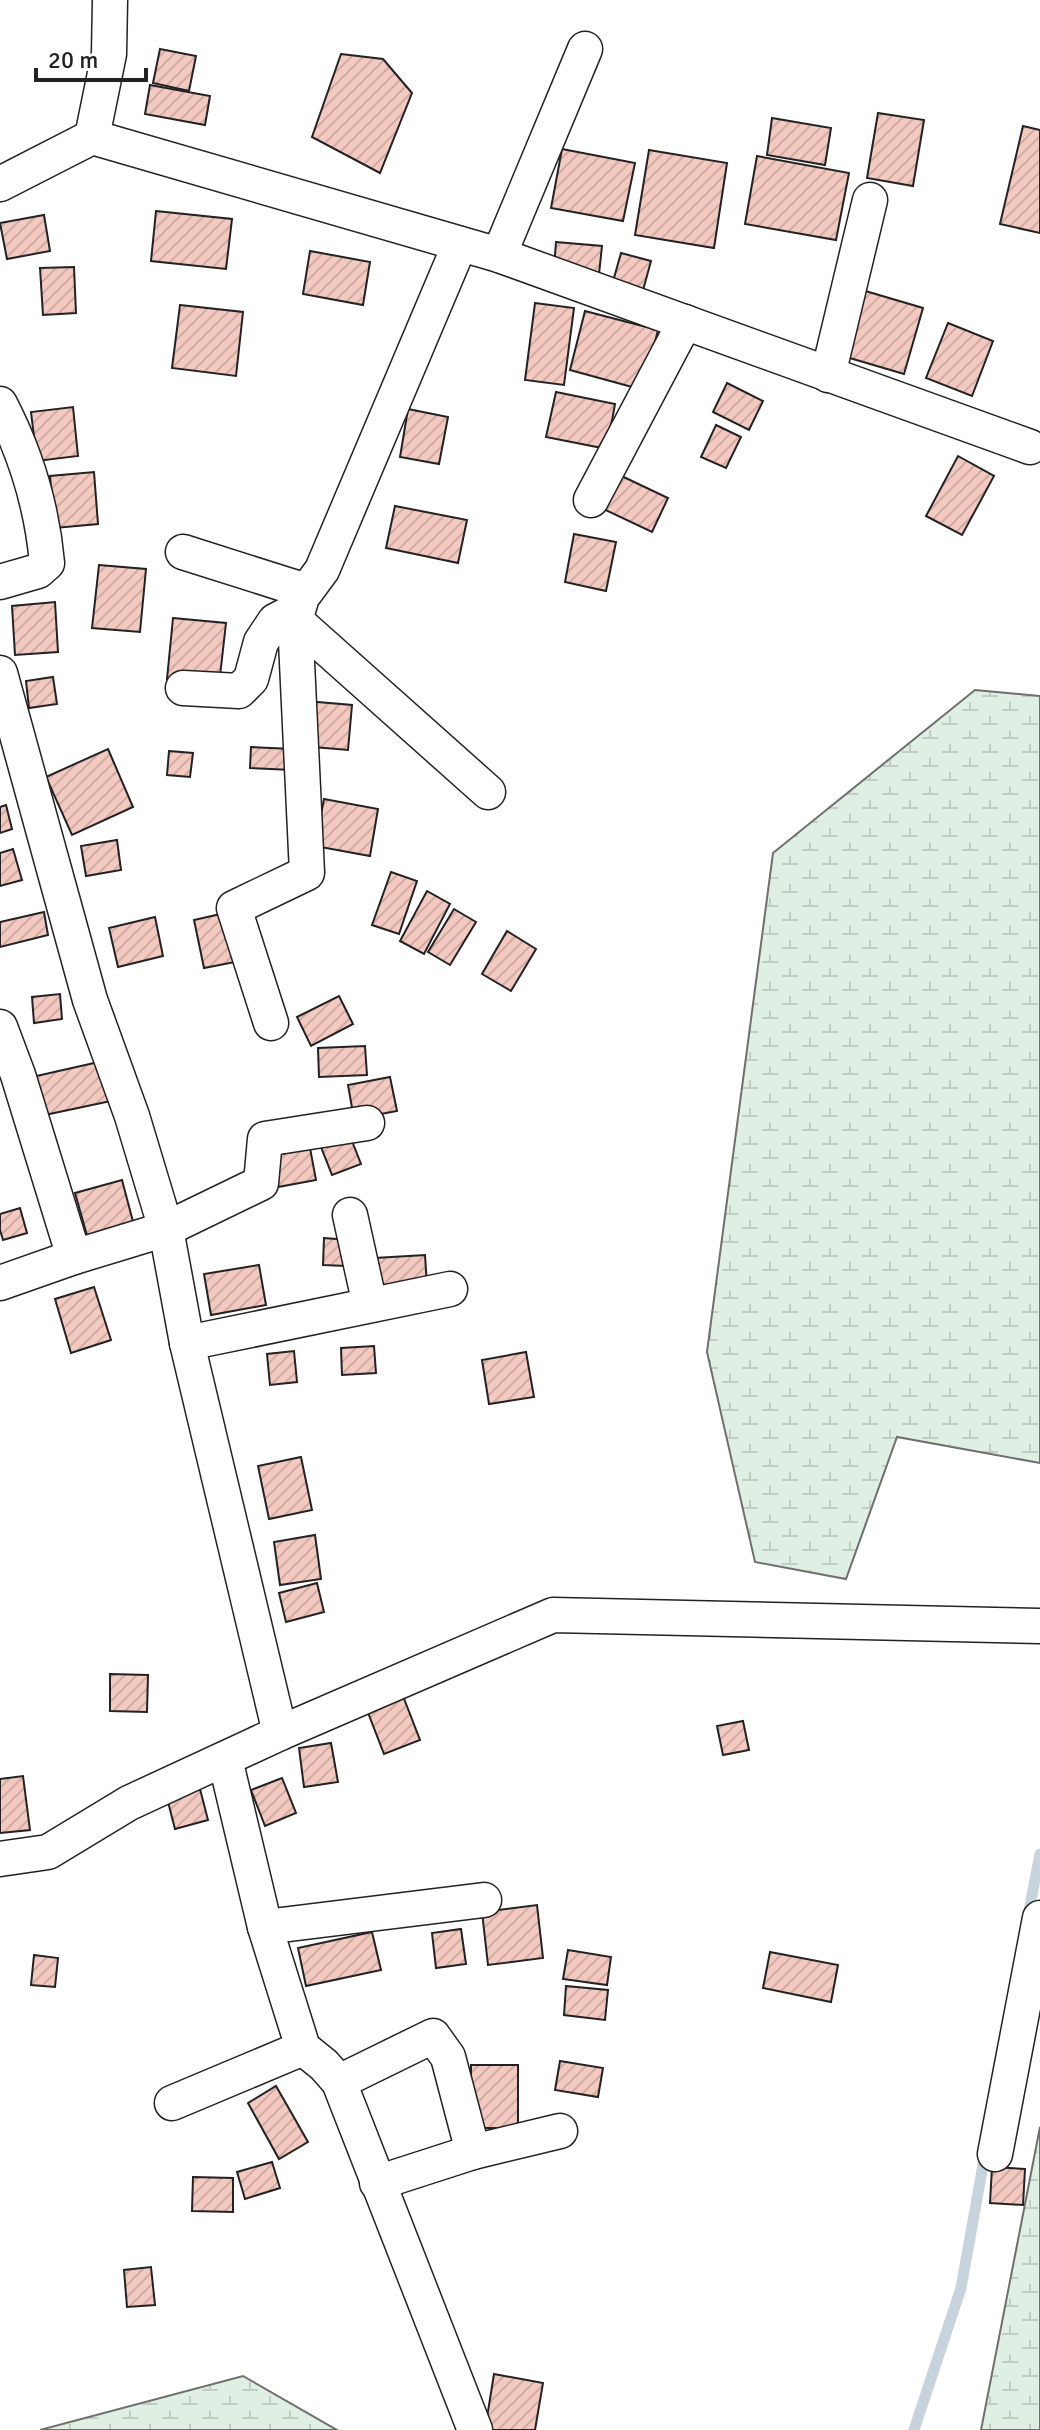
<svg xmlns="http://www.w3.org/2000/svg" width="1040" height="2430" font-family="Signika,sans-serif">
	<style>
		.wetland { fill: url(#wetland-marsh); stroke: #6f6f6f; stroke-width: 2 }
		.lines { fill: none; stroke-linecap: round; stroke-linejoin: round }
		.stream { stroke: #c7d3dd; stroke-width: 11 }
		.building { fill: url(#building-hatch); stroke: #222; stroke-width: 2 }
		.minor-casing { stroke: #222; stroke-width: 37 }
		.minor { stroke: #fff; stroke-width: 34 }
	</style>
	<defs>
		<pattern id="wetland-marsh" width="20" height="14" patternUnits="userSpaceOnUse" patternTransform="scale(2)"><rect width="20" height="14" fill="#e0efe3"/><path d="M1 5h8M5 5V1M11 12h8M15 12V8" fill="none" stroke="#c0cdc2"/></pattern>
		<pattern id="building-hatch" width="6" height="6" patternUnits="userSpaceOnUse" patternTransform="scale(2)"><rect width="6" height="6" fill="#f3c9c0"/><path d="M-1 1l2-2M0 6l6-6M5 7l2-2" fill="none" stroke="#d0aca5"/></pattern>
	</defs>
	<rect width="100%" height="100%" fill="#fff"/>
	<g class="wetland">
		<polygon points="975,690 1040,696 1040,1463 897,1437 846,1579 755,1562 707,1352 773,853"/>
		<polygon points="1040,2127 1040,2430 981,2430"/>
		<polygon points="243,2376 337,2430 40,2430"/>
	</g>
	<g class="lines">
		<g class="stream">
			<polyline points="1028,1916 1040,1854"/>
			<polyline points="914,2430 961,2288 985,2154"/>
		</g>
	</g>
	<g class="building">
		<polygon points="160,49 196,56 189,91 153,83"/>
		<polygon points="341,54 383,59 412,93 380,173 312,137"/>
		<polygon points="150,85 210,96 205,125 145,114"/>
		<polygon points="878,113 924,120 913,186 867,178"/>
		<polygon points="772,118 831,128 825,165 767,155"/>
		<polygon points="1023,126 1040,130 1040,233 1000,224"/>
		<polygon points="562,149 635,163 623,221 551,208"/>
		<polygon points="649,150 727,163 714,248 635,235"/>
		<polygon points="757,156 849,173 836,240 745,224"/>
		<polygon points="156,211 232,219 226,269 151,261"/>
		<polygon points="44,215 50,251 7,259 0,223"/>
		<polygon points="556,242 602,246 599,274 554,269"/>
		<polygon points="310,251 370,262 363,305 303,294"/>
		<polygon points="621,253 651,261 642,294 612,285"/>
		<polygon points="74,267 76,313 43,315 40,268"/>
		<polygon points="862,290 923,308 904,374 843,356"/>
		<polygon points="535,303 574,308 564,385 525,380"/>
		<polygon points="180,305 243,312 236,376 172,368"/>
		<polygon points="585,311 658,330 643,390 570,370"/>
		<polygon points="948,323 993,341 972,396 926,378"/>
		<polygon points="727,383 763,401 749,430 713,412"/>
		<polygon points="556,392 615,404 607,449 546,437"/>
		<polygon points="73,407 78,456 37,461 31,412"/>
		<polygon points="408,409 448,417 439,464 400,457"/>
		<polygon points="716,425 741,437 726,468 701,457"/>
		<polygon points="958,456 994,476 962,535 926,516"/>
		<polygon points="611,471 668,498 652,532 595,505"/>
		<polygon points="94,472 98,524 55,528 50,476"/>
		<polygon points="395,506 467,520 458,563 386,548"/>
		<polygon points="574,534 616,542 606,591 565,582"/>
		<polygon points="99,565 146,569 140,632 92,628"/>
		<polygon points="55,602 58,652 15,655 12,606"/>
		<polygon points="173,618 226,623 219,685 167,679"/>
		<polygon points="53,677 57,704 29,708 26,681"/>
		<polygon points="306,701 352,705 348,750 302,746"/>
		<polygon points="251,747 293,749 292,770 250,768"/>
		<polygon points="108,749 133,807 72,835 46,777"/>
		<polygon points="169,751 193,753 190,777 167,775"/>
		<polygon points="324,799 378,809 370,856 315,846"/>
		<polygon points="6,805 12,829 0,833 0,807"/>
		<polygon points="117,840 121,870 86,876 81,846"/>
		<polygon points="13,849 22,880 0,886 0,853"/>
		<polygon points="391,872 417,881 399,934 372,925"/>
		<polygon points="427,891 450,904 424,954 400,941"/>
		<polygon points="454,909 476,922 450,965 428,952"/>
		<polygon points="44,912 48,935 0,947 0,922"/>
		<polygon points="225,913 235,962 204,968 194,920"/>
		<polygon points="155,917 163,956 118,967 109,928"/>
		<polygon points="507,931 536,949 511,991 482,974"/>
		<polygon points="60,994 62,1019 34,1023 32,997"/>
		<polygon points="339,996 353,1024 311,1046 297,1017"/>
		<polygon points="365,1046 367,1075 319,1077 318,1048"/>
		<polygon points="103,1061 111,1101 40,1116 32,1077"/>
		<polygon points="390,1077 397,1111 354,1119 348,1085"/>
		<polygon points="350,1136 361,1164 332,1175 321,1147"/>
		<polygon points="310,1148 316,1180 278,1187 272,1156"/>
		<polygon points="122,1180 136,1233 90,1246 75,1193"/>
		<polygon points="20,1208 27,1233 3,1240 0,1230 0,1214"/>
		<polygon points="324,1238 349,1240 347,1266 323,1265"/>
		<polygon points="425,1255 427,1286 378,1290 375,1258"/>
		<polygon points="259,1265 266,1305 211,1315 204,1274"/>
		<polygon points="94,1287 111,1340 71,1353 55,1299"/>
		<polygon points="374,1346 376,1373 342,1375 341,1348"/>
		<polygon points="294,1351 297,1382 270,1385 267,1354"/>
		<polygon points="526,1352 534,1397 489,1404 482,1360"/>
		<polygon points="301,1457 312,1510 269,1519 258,1466"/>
		<polygon points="315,1535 321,1579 280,1585 274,1542"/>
		<polygon points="317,1583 324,1612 286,1622 279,1593"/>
		<polygon points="110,1674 148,1675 147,1712 110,1711"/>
		<polygon points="403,1696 420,1740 384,1754 367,1710"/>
		<polygon points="743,1721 749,1750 723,1755 717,1726"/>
		<polygon points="331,1743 338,1782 304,1787 299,1748"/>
		<polygon points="23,1776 30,1830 0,1833 0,1779"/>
		<polygon points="282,1778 296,1813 265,1826 251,1790"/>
		<polygon points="200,1789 208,1820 175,1829 167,1798"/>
		<polygon points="537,1905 543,1958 488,1965 482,1912"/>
		<polygon points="461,1929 466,1964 436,1968 432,1933"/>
		<polygon points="372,1932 381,1970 306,1986 298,1948"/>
		<polygon points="568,1950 611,1957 607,1985 563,1979"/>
		<polygon points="770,1952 838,1965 831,2002 763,1988"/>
		<polygon points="34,1955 58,1958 55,1987 31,1985"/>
		<polygon points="566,1986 608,1990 605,2020 564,2015"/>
		<polygon points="560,2061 603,2068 598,2097 555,2090"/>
		<rect x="471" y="2065" width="47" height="63"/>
		<polygon points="276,2086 308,2142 279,2159 248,2103"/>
		<polygon points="272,2162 280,2188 245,2199 237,2172"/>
		<polygon points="992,2167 1025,2169 1023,2205 990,2203"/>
		<polygon points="193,2177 233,2178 233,2212 192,2211"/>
		<polygon points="151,2267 155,2305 127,2307 124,2270"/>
		<polygon points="494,2374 543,2383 535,2430 485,2430"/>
	</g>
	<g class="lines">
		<g class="minor-casing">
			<g id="minor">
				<polyline points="92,137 109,54 110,0"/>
				<polyline points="0,184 92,137 499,255 1030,447"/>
				<polyline points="499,255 585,49"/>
				<polyline points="828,375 870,200"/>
				<path d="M0,404C26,454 42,507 47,563L38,571L0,582"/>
				<polyline points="591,500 685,322"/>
				<polyline points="183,552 306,591"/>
				<polyline points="295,620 488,792"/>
				<polyline points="0,673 90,1000 132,1116 166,1229 187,1343 280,1733"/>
				<polyline points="183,688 239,691 251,679 261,642 275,621 298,609"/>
				<polyline points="271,1023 234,908 307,873 295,620 302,597 322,570 460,244"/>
				<polyline points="0,1027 18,1075 74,1257"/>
				<polyline points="350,1215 370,1305"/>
				<polyline points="0,1283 74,1257 166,1229 261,1183 265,1139 367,1123"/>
				<polyline points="187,1343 450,1289"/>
				<polyline points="225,1759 265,1927 303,2048 324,2065 339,2082 475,2430"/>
				<polyline points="0,1859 48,1852 129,1803 280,1733 553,1615 1040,1626"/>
				<polyline points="265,1927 484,1900"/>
				<polyline points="339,2082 433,2036 448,2057 473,2152 560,2131"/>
				<polyline points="172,2103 303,2048"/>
				<polyline points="995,2154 1040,1918"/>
				<polyline points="377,2183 473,2152"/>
			</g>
		</g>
		<use href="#minor" class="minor"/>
	</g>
	<path d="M36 68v12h110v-12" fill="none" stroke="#222222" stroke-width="4"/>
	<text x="48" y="68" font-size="24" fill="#222222" stroke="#ffffff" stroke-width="6" paint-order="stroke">20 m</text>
</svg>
